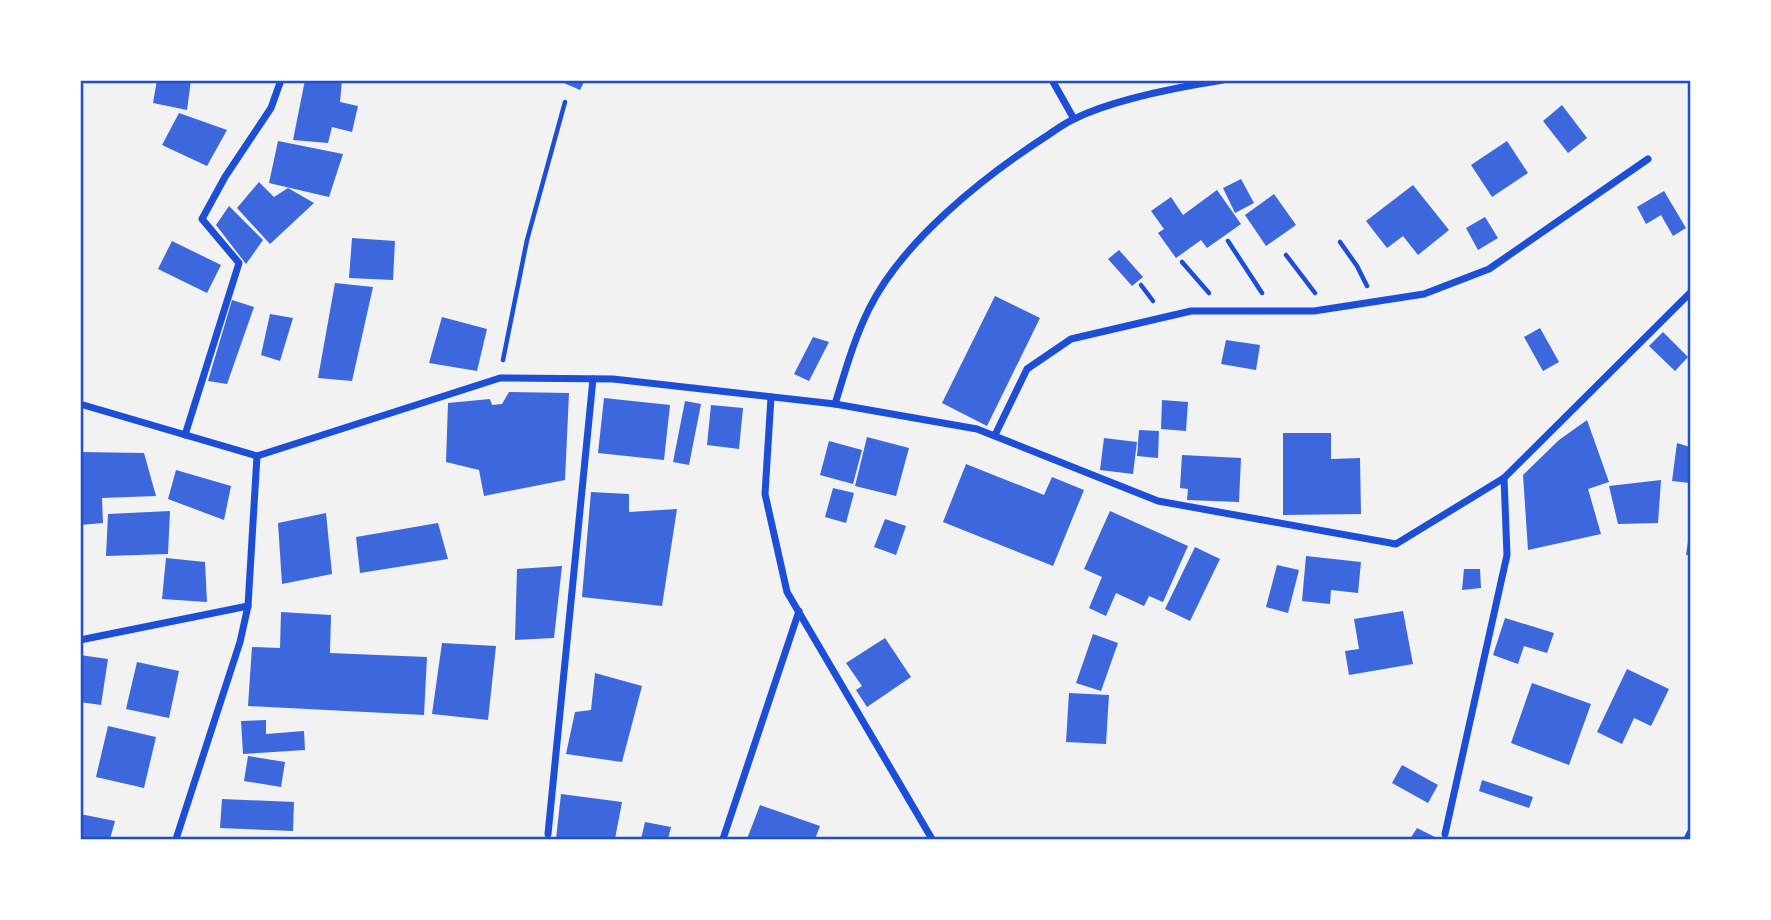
<svg xmlns="http://www.w3.org/2000/svg" width="1771" height="920" font-family="Arial,sans-serif">
	<style>
		.building { fill: #3d67dc }
		.lines { fill: none; stroke-linecap: round; stroke-linejoin: round }
		.path { stroke: #1d4ed8; stroke-width: 4.5 }
		.minor { stroke: #1d4ed8; stroke-width: 7 }
		.neatline { fill: none; stroke: #1d4ed8; stroke-width: 2.5 }
	</style>
	<rect width="100%" height="100%" fill="#f2f2f2"/>
	<g class="building">
		<polygon points="157,80 191,80 187,110 153,103"/>
		<polygon points="305,80 342,80 340,102 358,106 352,132 332,127 328,143 293,140"/>
		<polygon points="557,80 585,80 580,90"/>
		<polygon points="1562,105 1587,138 1568,153 1543,121"/>
		<polygon points="179,113 227,130 207,166 162,145"/>
		<polygon points="278,141 343,154 329,197 269,183"/>
		<polygon points="1507,141 1528,173 1492,197 1471,165"/>
		<polygon points="1241,179 1254,203 1235,213 1223,188"/>
		<polygon points="259,182 274,197 288,188 314,203 270,244 237,208"/>
		<polygon points="1413,185 1449,230 1418,255 1403,236 1387,248 1366,221"/>
		<polygon points="1217,190 1241,224 1207,248 1201,240 1176,258 1158,233 1164,229 1151,211 1171,197 1183,215"/>
		<polygon points="1664,191 1686,228 1673,236 1661,215 1646,224 1637,207"/>
		<polygon points="1274,194 1296,225 1266,246 1245,215"/>
		<polygon points="229,206 263,240 246,264 216,225"/>
		<polygon points="1485,217 1498,238 1478,250 1466,228"/>
		<polygon points="352,238 395,241 393,280 349,278"/>
		<polygon points="172,241 221,265 207,293 158,269"/>
		<polygon points="1119,250 1143,277 1132,286 1108,259"/>
		<polygon points="335,283 373,287 352,381 318,378"/>
		<polygon points="995,296 1040,318 987,426 942,403"/>
		<polygon points="232,300 254,307 227,384 208,381"/>
		<polygon points="270,314 293,318 280,361 261,355"/>
		<polygon points="442,317 487,329 477,371 429,363"/>
		<polygon points="1540,328 1559,362 1543,371 1524,337"/>
		<polygon points="1663,332 1688,357 1675,371 1649,346"/>
		<polygon points="813,337 829,342 809,381 794,374"/>
		<polygon points="1226,340 1260,345 1256,370 1221,364"/>
		<polygon points="509,392 569,393 565,480 484,496 479,470 446,462 448,403 490,399 492,405 502,404"/>
		<polygon points="604,398 670,405 664,460 598,453"/>
		<polygon points="1162,400 1188,402 1186,431 1161,429"/>
		<polygon points="685,401 701,404 689,465 673,462"/>
		<polygon points="711,405 743,408 739,449 707,445"/>
		<polygon points="1587,420 1609,482 1588,489 1601,534 1528,550 1523,475 1559,440"/>
		<polygon points="1139,430 1159,431 1158,458 1137,456"/>
		<polygon points="1283,433 1331,433 1331,459 1360,458 1361,514 1283,515"/>
		<polygon points="867,437 909,448 896,496 855,486"/>
		<polygon points="1104,438 1137,442 1133,474 1100,470"/>
		<polygon points="829,441 862,450 853,484 820,475"/>
		<polygon points="1677,443 1690,447 1690,483 1672,481"/>
		<polygon points="80,452 144,453 156,496 102,498 103,523 80,525"/>
		<polygon points="1182,455 1241,458 1239,502 1187,500 1188,489 1180,488"/>
		<polygon points="966,464 1044,495 1052,477 1084,490 1053,566 943,522"/>
		<polygon points="176,470 231,486 224,520 168,499"/>
		<polygon points="1661,480 1658,523 1618,524 1609,486"/>
		<polygon points="833,488 854,493 846,523 825,517"/>
		<polygon points="591,492 629,494 629,512 677,509 662,606 582,597"/>
		<polygon points="170,511 168,554 106,556 108,514"/>
		<polygon points="1110,511 1188,546 1163,602 1149,596 1144,606 1116,593 1106,616 1089,608 1102,577 1084,569"/>
		<polygon points="326,513 332,574 282,584 278,523"/>
		<polygon points="885,519 906,526 896,555 874,547"/>
		<polygon points="438,523 448,559 360,573 356,537"/>
		<polygon points="1689,535 1690,535 1690,555 1686,555"/>
		<polygon points="1195,547 1220,559 1190,621 1165,609"/>
		<polygon points="1306,556 1361,562 1358,593 1331,590 1330,604 1302,601"/>
		<polygon points="166,558 205,562 207,602 162,599"/>
		<polygon points="1277,565 1299,570 1288,613 1266,607"/>
		<polygon points="562,566 554,638 515,640 517,569"/>
		<polygon points="1464,569 1480,569 1481,588 1462,590"/>
		<polygon points="1403,611 1413,664 1349,675 1345,651 1359,649 1354,619"/>
		<polygon points="281,612 331,615 330,653 427,657 424,715 248,706 252,647 280,648"/>
		<polygon points="1505,618 1554,633 1547,653 1524,646 1518,664 1493,655"/>
		<polygon points="1093,634 1118,643 1101,691 1076,683"/>
		<polygon points="885,638 911,677 867,707 856,690 862,686 846,663"/>
		<polygon points="442,643 496,646 488,720 432,714"/>
		<polygon points="80,655 108,659 101,705 80,702"/>
		<polygon points="137,662 179,671 169,718 126,709"/>
		<polygon points="1627,669 1669,689 1651,726 1634,718 1622,744 1597,732"/>
		<polygon points="595,673 642,686 622,762 566,754 575,712 591,710"/>
		<polygon points="1532,683 1591,704 1569,765 1511,743"/>
		<polygon points="1069,693 1109,695 1106,744 1066,742"/>
		<polygon points="266,720 266,734 304,731 305,750 243,754 241,721"/>
		<polygon points="108,726 156,737 144,788 96,777"/>
		<polygon points="248,756 285,762 281,787 244,781"/>
		<polygon points="1402,765 1438,785 1428,803 1392,783"/>
		<polygon points="1482,780 1533,797 1529,808 1479,791"/>
		<polygon points="561,794 622,802 615,839 556,839"/>
		<polygon points="222,799 294,802 293,831 220,828"/>
		<polygon points="760,805 820,826 815,839 747,839"/>
		<polygon points="80,814 115,821 110,839 80,839"/>
		<polygon points="645,822 671,827 668,839 641,839"/>
		<polygon points="1417,828 1439,839 1410,839"/>
	</g>
	<g class="lines">
		<g class="path">
			<polyline points="1228,241 1262,293"/>
			<polyline points="1340,242 1357,266 1367,286"/>
			<polyline points="1286,255 1315,293"/>
			<polyline points="1182,262 1209,293"/>
			<polyline points="1141,285 1153,301"/>
			<polyline points="503,360 527,240 565,102"/>
		</g>
		<g class="minor">
			<polyline points="1052,80 1074,119"/>
			<polyline points="771,397 765,494 787,592 932,839"/>
			<polyline points="80,404 257,456"/>
			<path d="M835,404C845,372 854,339 869,309C902,242 981,179 1042,139C1053,132 1063,124 1074,119C1114,99 1179,87 1223,80"/>
			<polyline points="185,435 239,263 202,219 225,177 271,108 281,80"/>
			<polyline points="995,435 1027,369 1071,339 1191,311 1314,311 1424,294 1489,269 1648,159"/>
			<polyline points="257,456 500,378 613,379 835,404 977,429 1158,501 1396,544 1504,478 1690,293"/>
			<polyline points="80,640 248,606"/>
			<polyline points="548,834 593,379"/>
			<polyline points="1445,834 1507,555 1504,478"/>
			<polyline points="176,839 240,642 248,606 257,456"/>
			<polyline points="723,839 799,611"/>
			<polyline points="1687,839 1690,833"/>
		</g>
	</g>
	<rect width="1771" height="920" fill="none" stroke="#ffffff" stroke-width="164"/>
	<rect x="82" y="82" width="1607" height="756" class="neatline"/>
</svg>
